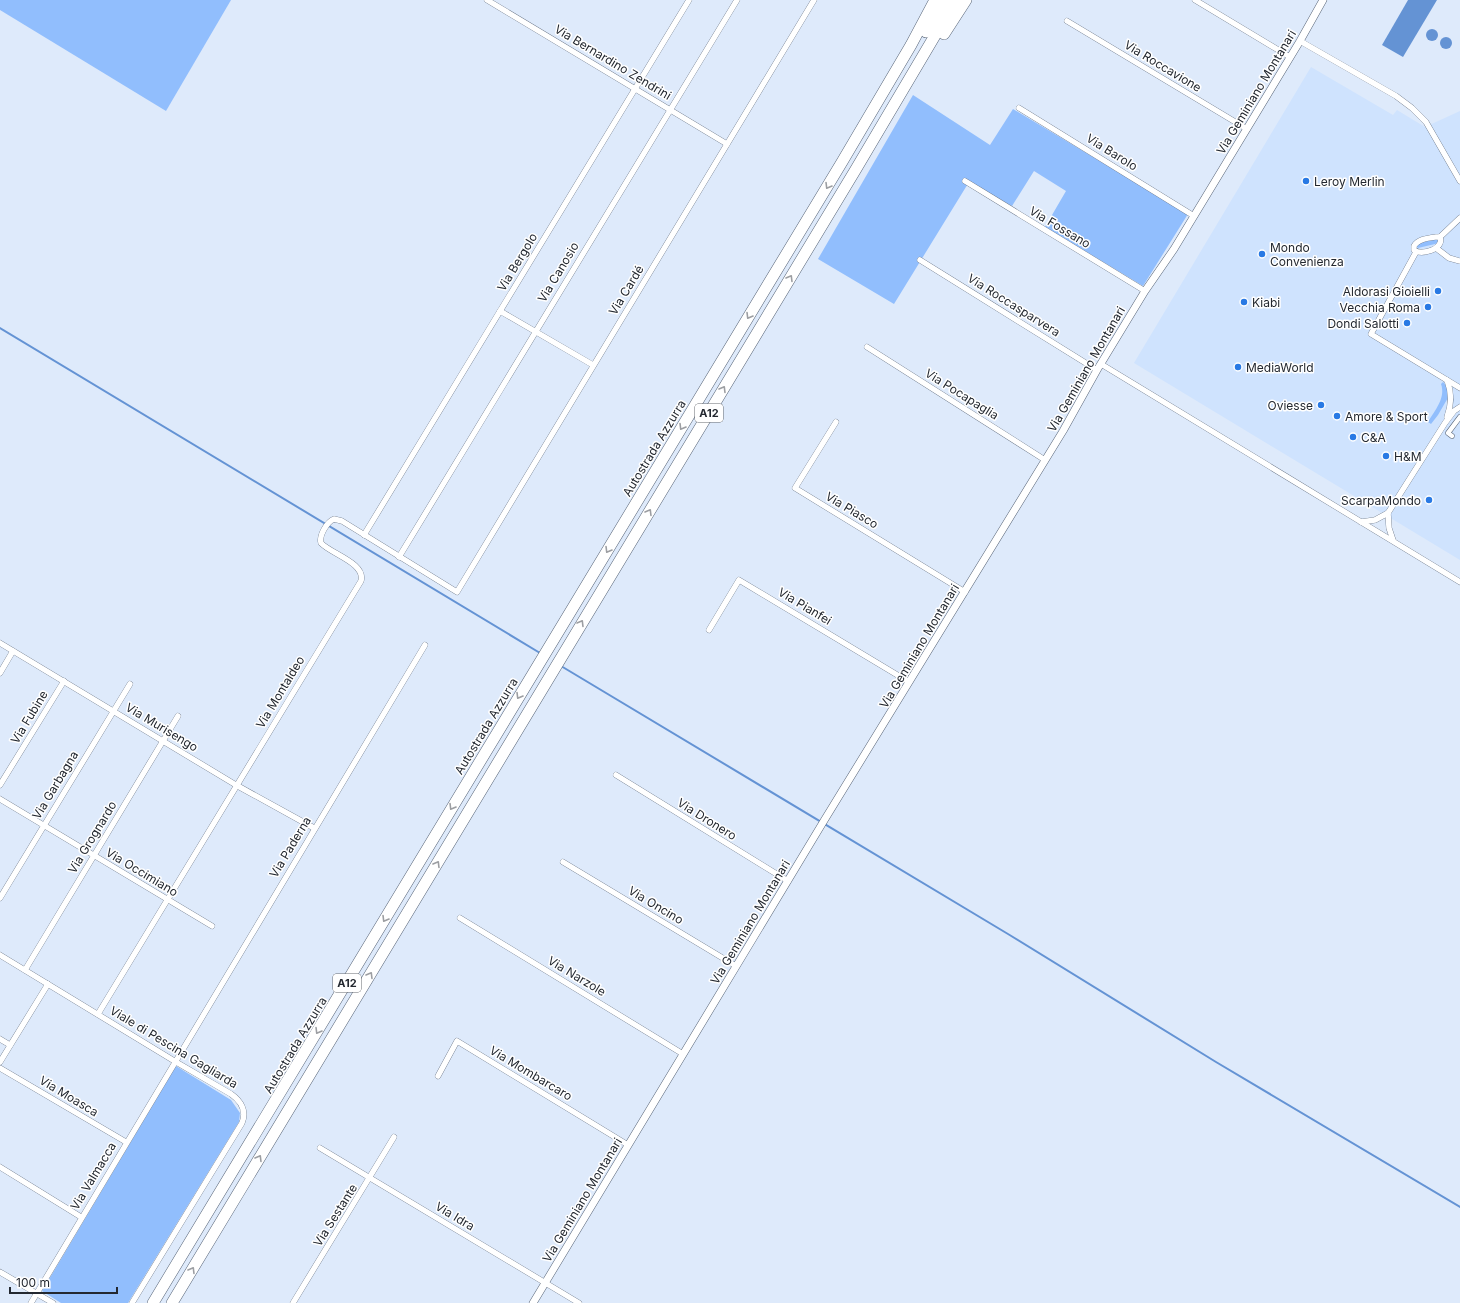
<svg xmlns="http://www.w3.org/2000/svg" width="1460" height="1303" font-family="Inter,sans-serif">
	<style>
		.built { fill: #cfe3fe }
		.green { fill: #91befd }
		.water { fill: #6493d4 }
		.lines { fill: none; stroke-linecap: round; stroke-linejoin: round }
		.stream { stroke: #6493d4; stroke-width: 2 }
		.pedestrian-casing { stroke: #576477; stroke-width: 5.5 }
		.minor-casing { stroke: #576477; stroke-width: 6 }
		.tertiary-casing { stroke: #576477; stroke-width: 8 }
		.motorway-casing { stroke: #576477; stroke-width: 12 }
		.pedestrian { stroke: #fff; stroke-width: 4.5 }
		.minor { stroke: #fff; stroke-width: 5.5 }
		.tertiary { stroke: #fff; stroke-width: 7 }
		.motorway { stroke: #fff; stroke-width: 11 }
		.oneway { stroke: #9c9ea2 }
		.poi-dot { fill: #2879e4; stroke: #fff; stroke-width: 1.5 }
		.labels { text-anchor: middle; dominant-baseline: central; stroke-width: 3; stroke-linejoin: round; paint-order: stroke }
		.shield { fill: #fff; stroke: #65686e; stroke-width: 1 }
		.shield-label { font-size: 11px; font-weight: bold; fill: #232830 }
		.street-label { font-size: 12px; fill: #232830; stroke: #fff }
		.poi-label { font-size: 12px; fill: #232830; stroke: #fff; text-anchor: start }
	</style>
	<rect width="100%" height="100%" fill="#deeafb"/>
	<polygon class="built" points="1311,67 1393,115 1397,110 1425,127 1460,111 1460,560 1134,363"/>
	<g class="green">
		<polygon points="0,0 231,0 166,111 0,10"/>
		<polygon points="913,95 990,145 1013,109 1188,214 1143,286 1045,227 1066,191 1034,171 1012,206 969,182 894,304 818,259"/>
		<polygon points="1437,239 1438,240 1438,243 1435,244 1418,248 1416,246 1419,243"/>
		<path d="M1443,382L1446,385L1449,396L1438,415L1431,424L1428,422C1435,410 1446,398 1441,384Z"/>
		<polygon points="176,1066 231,1100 240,1113 239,1122 128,1303 61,1303 42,1291"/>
	</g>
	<g class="water">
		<polygon points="1408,0 1437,0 1403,57 1382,45"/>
		<circle cx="1432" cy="35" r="6"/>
		<circle cx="1446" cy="43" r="6"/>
	</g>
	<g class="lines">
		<g class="stream">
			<polyline points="0,328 540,653"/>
			<polyline points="561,666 1008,934 1216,1062 1460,1207"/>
		</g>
		<g class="pedestrian-casing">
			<polyline id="pedestrian" points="1452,436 1448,433 1460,417"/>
		</g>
		<g class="minor-casing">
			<g id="minor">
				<polyline points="487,0 727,144"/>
				<polyline points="1195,0 1290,57"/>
				<polyline points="1067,21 1247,129"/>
				<polyline points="1300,41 1396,96 1412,108 1426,122 1460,181"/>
				<polyline points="1019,108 1194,216"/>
				<polyline points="965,181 1145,291"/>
				<path d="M1436,237H1440C1445,249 1421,256 1414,250V246C1418,239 1428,238 1436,237Z"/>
				<polyline points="1440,237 1460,218"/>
				<polyline points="1436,248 1449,258 1460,261"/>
				<polyline points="1416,252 1371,334 1460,388"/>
				<polyline points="920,260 1097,370"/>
				<polyline points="500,311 593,365"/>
				<polyline points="867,347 1045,460"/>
				<polyline points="1101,364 1460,582"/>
				<path d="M1447,417C1452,404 1452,393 1447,380"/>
				<polyline points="836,422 795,488 965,592"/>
				<polyline points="1388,513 1389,528 1393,540"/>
				<polyline points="1361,522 1375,520 1388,513 1445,423 1454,411 1460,407"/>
				<polyline points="364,535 689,0"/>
				<polyline points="399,557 737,0"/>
				<polyline points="709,630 739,580 909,682"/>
				<polyline points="0,643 236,785 314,828"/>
				<polyline points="0,673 13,651"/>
				<polyline points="616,775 788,881"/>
				<polyline points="0,785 64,681"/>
				<polyline points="0,799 212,926"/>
				<polyline points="563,862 736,966"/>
				<polyline points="0,898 130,684"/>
				<polyline points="460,918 683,1054"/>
				<path d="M0,955L176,1062L231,1094C241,1101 247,1111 242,1123L132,1303"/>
				<polyline points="25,970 178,716"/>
				<path d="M98,1014L361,581C366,563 331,554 321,543C319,535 327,522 334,519L342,521L457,592L814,0"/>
				<polyline points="0,1039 10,1045"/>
				<polyline points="0,1062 48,984"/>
				<polyline points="0,1068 126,1142"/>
				<polyline points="438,1076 457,1041 628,1145"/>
				<polyline points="320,1148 579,1303"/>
				<polyline points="0,1167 81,1217"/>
				<polyline points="0,1272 53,1303"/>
				<polyline points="31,1303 425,645"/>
				<polyline points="293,1303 394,1137"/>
			</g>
		</g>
		<g class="tertiary-casing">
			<polyline id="tertiary" points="533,1303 825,819 1063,431 1097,370 1145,291 1174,249 1300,41 1323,0"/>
		</g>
		<g class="motorway-casing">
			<g id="motorway">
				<polyline points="926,32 945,0"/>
				<polyline points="944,34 966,0"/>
				<polyline points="153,1303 842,162 911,45 935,0"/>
				<polyline points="172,1303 856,169 956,0"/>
			</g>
		</g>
		<use href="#pedestrian" class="pedestrian"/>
		<use href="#minor" class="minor"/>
		<use href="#tertiary" class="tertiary"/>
		<use href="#motorway" class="motorway"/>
	</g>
	<defs><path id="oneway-chevron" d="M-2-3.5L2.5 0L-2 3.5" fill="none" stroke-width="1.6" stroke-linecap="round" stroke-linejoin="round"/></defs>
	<g class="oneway">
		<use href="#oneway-chevron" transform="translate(828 186) rotate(121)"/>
		<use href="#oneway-chevron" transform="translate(790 278) rotate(-59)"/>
		<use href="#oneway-chevron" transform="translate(749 316) rotate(121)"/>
		<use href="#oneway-chevron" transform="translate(723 389) rotate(-59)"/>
		<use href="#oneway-chevron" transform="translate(682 427) rotate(121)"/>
		<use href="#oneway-chevron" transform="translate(649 512) rotate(-59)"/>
		<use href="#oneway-chevron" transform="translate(608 550) rotate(121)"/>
		<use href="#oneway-chevron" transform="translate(581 623) rotate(-59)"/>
		<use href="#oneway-chevron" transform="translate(519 696) rotate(121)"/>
		<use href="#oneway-chevron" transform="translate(452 807) rotate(121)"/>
		<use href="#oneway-chevron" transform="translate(437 864) rotate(-59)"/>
		<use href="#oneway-chevron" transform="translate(385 919) rotate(121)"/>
		<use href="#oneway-chevron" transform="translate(370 975) rotate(-59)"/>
		<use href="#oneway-chevron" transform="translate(318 1031) rotate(121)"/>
		<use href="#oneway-chevron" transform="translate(259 1158) rotate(-59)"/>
		<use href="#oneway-chevron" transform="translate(192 1270) rotate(-59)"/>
	</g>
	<g class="poi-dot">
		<circle cx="1306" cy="181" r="4"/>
		<circle cx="1262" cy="254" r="4"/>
		<circle cx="1438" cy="291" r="4"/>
		<circle cx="1244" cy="302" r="4"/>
		<circle cx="1428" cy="307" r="4"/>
		<circle cx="1407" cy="323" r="4"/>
		<circle cx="1238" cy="367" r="4"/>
		<circle cx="1321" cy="405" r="4"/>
		<circle cx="1337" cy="416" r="4"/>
		<circle cx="1353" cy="437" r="4"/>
		<circle cx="1386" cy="456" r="4"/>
		<circle cx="1429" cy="500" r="4"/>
	</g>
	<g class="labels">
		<g class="shield">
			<rect x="695" y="404" width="28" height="18" rx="3"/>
			<rect x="333" y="974" width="28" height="18" rx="3"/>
		</g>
		<g class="shield-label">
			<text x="709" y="413">A12</text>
			<text x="347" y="983">A12</text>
		</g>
		<g class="street-label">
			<text transform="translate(613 62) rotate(31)">Via Bernardino Zendrini</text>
			<text transform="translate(1163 66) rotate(31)">Via Roccavione</text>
			<text transform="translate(1256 92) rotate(-59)">Via Geminiano Montanari</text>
			<text transform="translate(1112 152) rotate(32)">Via Barolo</text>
			<text transform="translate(1060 227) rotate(31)">Via Fossano</text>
			<text transform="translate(517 262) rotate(-59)">Via Bergolo</text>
			<text transform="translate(558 272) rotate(-59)">Via Canosio</text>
			<text transform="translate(626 290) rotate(-59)">Via Cardé</text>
			<text transform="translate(1014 305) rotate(32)">Via Roccasparvera</text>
			<text transform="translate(1086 369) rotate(-60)">Via Geminiano Montanari</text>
			<text transform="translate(962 394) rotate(32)">Via Pocapaglia</text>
			<text transform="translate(654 448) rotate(-59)">Autostrada Azzurra</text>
			<text transform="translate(852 510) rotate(31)">Via Piasco</text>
			<text transform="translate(805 606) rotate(31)">Via Pianfei</text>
			<text transform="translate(919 646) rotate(-59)">Via Geminiano Montanari</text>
			<text transform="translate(280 692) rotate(-59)">Via Montaldeo</text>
			<text transform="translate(29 717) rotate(-59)">Via Fubine</text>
			<text transform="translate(486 726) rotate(-59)">Autostrada Azzurra</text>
			<text transform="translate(162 727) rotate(31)">Via Murisengo</text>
			<text transform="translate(55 785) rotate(-59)">Via Garbagna</text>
			<text transform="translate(707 819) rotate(32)">Via Dronero</text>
			<text transform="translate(92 837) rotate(-59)">Via Grognardo</text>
			<text transform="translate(290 847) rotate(-59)">Via Paderna</text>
			<text transform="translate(142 872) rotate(31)">Via Occimiano</text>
			<text transform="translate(656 905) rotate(31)">Via Oncino</text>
			<text transform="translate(750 922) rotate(-59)">Via Geminiano Montanari</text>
			<text transform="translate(577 976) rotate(31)">Via Narzole</text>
			<text transform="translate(295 1045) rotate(-59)">Autostrada Azzurra</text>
			<text transform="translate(174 1047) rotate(31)">Viale di Pescina Gagliarda</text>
			<text transform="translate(531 1073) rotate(31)">Via Mombarcaro</text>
			<text transform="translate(69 1096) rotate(31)">Via Moasca</text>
			<text transform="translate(93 1176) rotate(-59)">Via Valmacca</text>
			<text transform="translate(582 1200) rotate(-59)">Via Geminiano Montanari</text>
			<text transform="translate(335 1215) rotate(-58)">Via Sestante</text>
			<text transform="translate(455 1216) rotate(31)">Via Idra</text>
		</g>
		<g class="poi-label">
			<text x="1314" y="181">Leroy Merlin</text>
			<text x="1270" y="247">Mondo<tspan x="1270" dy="14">Convenienza</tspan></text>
			<text x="1430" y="291" text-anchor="end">Aldorasi Gioielli</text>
			<text x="1252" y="302">Kiabi</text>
			<text x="1420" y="307" text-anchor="end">Vecchia Roma</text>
			<text x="1399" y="323" text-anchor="end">Dondi Salotti</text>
			<text x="1246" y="367">MediaWorld</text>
			<text x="1313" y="405" text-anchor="end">Oviesse</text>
			<text x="1345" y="416">Amore &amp; Sport</text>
			<text x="1361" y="437">C&amp;A</text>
			<text x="1394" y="456">H&amp;M</text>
			<text x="1421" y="500" text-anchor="end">ScarpaMondo</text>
		</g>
	</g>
	<path d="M10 1287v6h107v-6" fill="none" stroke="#232830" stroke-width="2"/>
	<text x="16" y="1287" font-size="12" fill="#232830" stroke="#ffffff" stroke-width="3" paint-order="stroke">100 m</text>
</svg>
